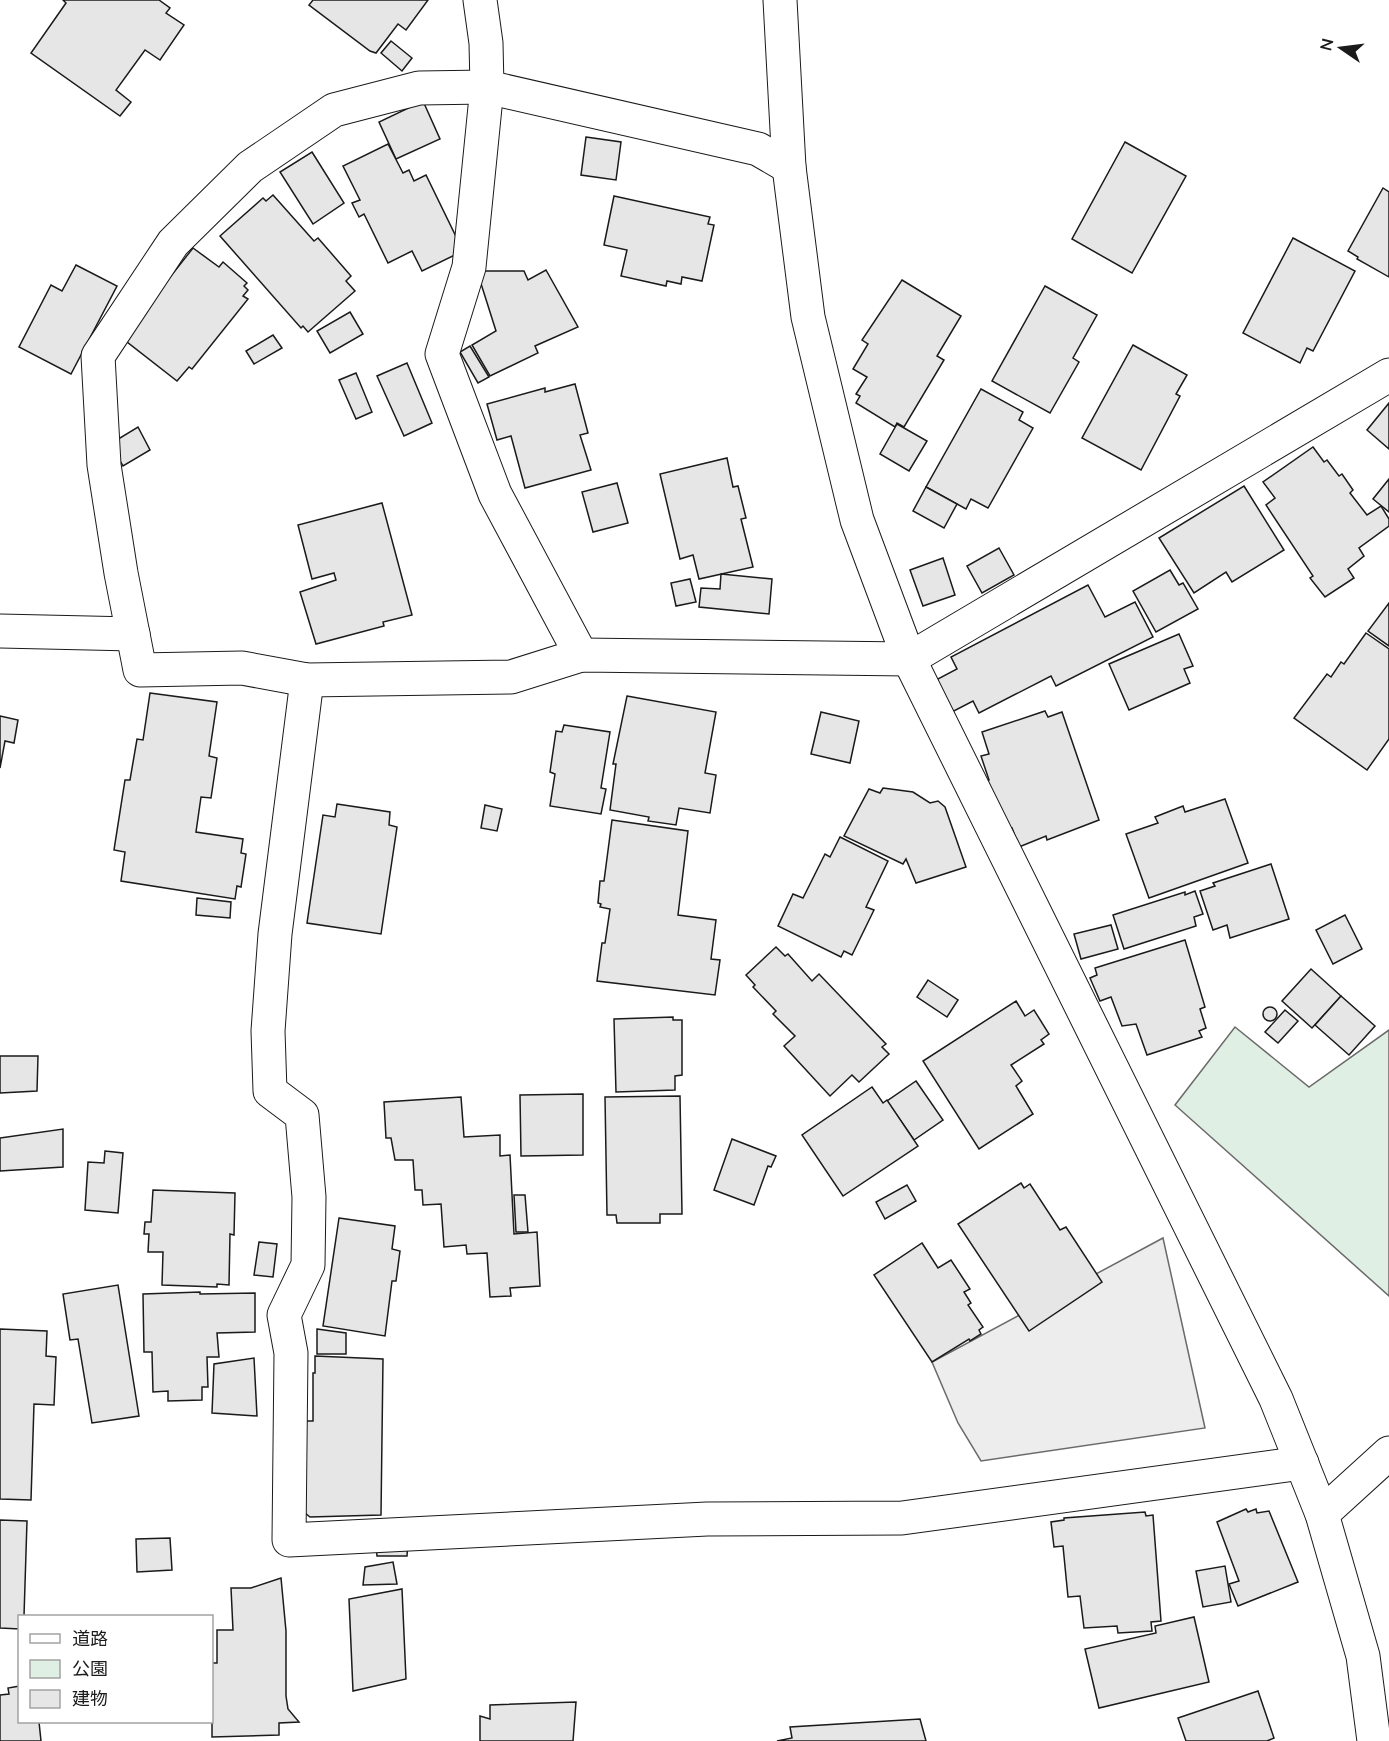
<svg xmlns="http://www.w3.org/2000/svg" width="1389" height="1741" font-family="'Nunito Sans','Noto Sans JP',sans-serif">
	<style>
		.green { fill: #e0efe3; stroke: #6a6a6a; stroke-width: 1.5 }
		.parking { fill: #ededed; stroke: #6a6a6a; stroke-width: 1.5 }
		.building { fill: #e6e6e6; stroke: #1a1a1a; stroke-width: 1.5 }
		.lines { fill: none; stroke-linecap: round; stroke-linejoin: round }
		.minor-casing { stroke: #1a1a1a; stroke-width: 35 }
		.minor { stroke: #fff; stroke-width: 33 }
	</style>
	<rect width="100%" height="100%" fill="#fff"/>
	<polygon class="green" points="1235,1027 1309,1087 1389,1030 1389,1296 1175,1105"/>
	<polygon class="parking" points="1163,1238 1205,1428 981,1461 958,1423 932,1362"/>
	<g class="building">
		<polygon points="63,0 159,0 170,8 166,13 184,25 160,60 145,50 116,90 131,102 120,116 31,53 66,3"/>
		<polygon points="313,0 428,0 406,30 398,24 376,53 370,51 309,5"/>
		<polygon points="391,41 412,58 402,71 381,53"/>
		<polygon points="423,101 440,139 396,159 379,122"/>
		<polygon points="586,137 621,142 616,180 581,175"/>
		<polygon points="1125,142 1186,176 1132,273 1072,239"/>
		<polygon points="388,144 403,173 409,170 414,181 426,175 463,251 422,271 412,251 388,263 364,214 359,217 352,203 360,200 343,166"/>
		<polygon points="312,152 344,203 313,224 280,172"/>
		<polygon points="1383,188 1389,192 1389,277 1357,259 1358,257 1348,251"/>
		<polygon points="273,195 314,241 318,238 351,276 346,281 355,291 308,332 303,326 301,328 220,236 263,198 266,201"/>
		<polygon points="614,196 710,217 708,224 714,225 702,281 682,277 681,284 667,281 666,286 621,276 627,250 604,245"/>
		<polygon points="1293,238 1355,271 1313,351 1307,348 1300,363 1243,333"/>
		<polygon points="193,248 219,267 223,262 247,283 244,286 248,290 243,296 248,299 192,369 189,367 177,381 122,338"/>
		<polygon points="76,265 117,286 71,374 19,347 51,285 62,291"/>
		<polygon points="546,270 578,327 535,346 538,353 490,376 472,345 496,331 477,271 524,271 528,280"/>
		<polygon points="902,280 961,316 937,356 944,360 904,427 897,423 895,427 856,403 860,396 856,394 867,377 853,369 868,344 862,340"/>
		<polygon points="1045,286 1097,315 1073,358 1079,362 1050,413 992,381"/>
		<polygon points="350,312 363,334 330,353 317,331"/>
		<polygon points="273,335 282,348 254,364 246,351"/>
		<polygon points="1133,345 1187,375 1176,394 1180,396 1141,470 1082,438"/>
		<polygon points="470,346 489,377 478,383 460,352"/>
		<polygon points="407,363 432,423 404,436 377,376"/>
		<polygon points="356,373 372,412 356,419 339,380"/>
		<polygon points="575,384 588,433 580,435 591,470 525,488 511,436 497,440 487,404 545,388 545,392"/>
		<polygon points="981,389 1023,412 1019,420 1033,428 988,508 971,499 966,509 926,487"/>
		<polygon points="1389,403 1389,449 1367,430"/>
		<polygon points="897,424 927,441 909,471 880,454"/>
		<polygon points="138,427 150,450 123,466 110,444"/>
		<polygon points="1313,447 1324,462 1327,460 1339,476 1342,474 1353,490 1350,493 1367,515 1381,506 1389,519 1389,526 1359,548 1364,556 1348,569 1354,578 1325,597 1310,578 1313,576 1266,505 1275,498 1263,482"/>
		<polygon points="727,458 733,487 738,486 746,518 741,519 753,567 699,579 693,555 680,559 660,474"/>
		<polygon points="1389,479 1389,512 1373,499"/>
		<polygon points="617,483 628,523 593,532 582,492"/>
		<polygon points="1244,486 1284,550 1232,582 1226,572 1194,593 1159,538"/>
		<polygon points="926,487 957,504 944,528 913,511"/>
		<polygon points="382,503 412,615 383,622 384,626 316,644 300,592 336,580 334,573 312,579 298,525"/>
		<polygon points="999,548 1014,575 982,593 967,566"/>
		<polygon points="943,558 955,595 923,606 910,570"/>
		<polygon points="1170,570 1179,585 1183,583 1198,609 1156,632 1133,591"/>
		<polygon points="721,574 772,579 769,614 699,607 701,588 720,589"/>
		<polygon points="690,579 696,602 676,606 671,583"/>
		<polygon points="1088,585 1105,617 1135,602 1153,637 1056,686 1051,676 979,713 973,701 950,713 934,681 957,669 951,657"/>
		<polygon points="1389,603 1389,646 1368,631"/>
		<polygon points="1366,633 1389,649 1389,739 1367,770 1294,718 1327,674 1331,677 1341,662 1344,664"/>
		<polygon points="1179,634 1193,666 1184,669 1190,683 1129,710 1109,664"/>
		<polygon points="150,693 217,702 209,756 217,758 211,798 201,797 196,832 243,839 241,853 246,854 241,887 237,886 235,899 121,881 125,852 114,850 125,780 130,780 137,739 143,740"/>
		<polygon points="627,696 716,712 705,773 716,775 710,813 679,808 676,825 648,821 649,817 610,810 616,764 613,764"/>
		<polygon points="1045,711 1048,717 1062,712 1099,820 1047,840 1046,836 1019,847 1012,828 1004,831 985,781 989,780 981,756 989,754 982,732"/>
		<polygon points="821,712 859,721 850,763 811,754"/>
		<polygon points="0,716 18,720 14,743 5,741 0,768"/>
		<polygon points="564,725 610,732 601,788 606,789 601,814 550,806 555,774 550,772 556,731 562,732"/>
		<polygon points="883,788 913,792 930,803 938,801 945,807 966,867 916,883 906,859 903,864 844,836 869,789 880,793"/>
		<polygon points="1225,799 1248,863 1149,898 1126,834 1158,823 1155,817 1183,806 1185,812"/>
		<polygon points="337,804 390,812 389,825 397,827 381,934 307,923 323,815 335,817"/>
		<polygon points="485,805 502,809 497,831 481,828"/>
		<polygon points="612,820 688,831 678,915 716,920 711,959 720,960 715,995 597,981 602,943 605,943 610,909 600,907 601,904 598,903 600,881 604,881"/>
		<polygon points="840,837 888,861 866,907 874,910 852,955 844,951 841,957 778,926 793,894 803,898 825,854 830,857"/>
		<polygon points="1271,864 1289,919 1230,938 1227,925 1213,930 1200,891 1215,886 1213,883"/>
		<polygon points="1195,891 1203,914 1194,917 1196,926 1124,949 1113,915 1185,892 1185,895"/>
		<polygon points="197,898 231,902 230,918 196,915"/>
		<polygon points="1345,915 1362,949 1333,964 1316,930"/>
		<polygon points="1111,925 1118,949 1081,959 1074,934"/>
		<polygon points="1185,940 1205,1007 1200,1009 1206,1028 1199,1031 1202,1037 1147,1055 1136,1024 1122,1026 1111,997 1100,1001 1090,978 1097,975 1095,968"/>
		<polygon points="776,947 785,956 788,954 812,981 819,974 886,1044 882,1047 889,1054 859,1082 852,1075 830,1096 784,1046 795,1036 773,1014 776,1011 753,987 755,985 746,975"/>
		<polygon points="1311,969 1341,996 1312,1028 1282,1001"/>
		<polygon points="928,980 958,1000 947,1017 917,997"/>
		<polygon points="1341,996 1375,1026 1349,1055 1315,1025"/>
		<polygon points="1016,1001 1025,1016 1034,1010 1049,1034 1041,1040 1044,1044 1011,1065 1022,1081 1016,1086 1033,1114 979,1149 923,1061"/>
		<circle cx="1270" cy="1014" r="7"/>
		<polygon points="1285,1010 1298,1021 1278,1043 1265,1032"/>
		<polygon points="673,1017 673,1020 682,1020 682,1075 675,1076 675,1090 616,1092 614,1019"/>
		<polygon points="0,1056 38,1056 37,1091 0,1093"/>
		<polygon points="916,1081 943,1120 914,1140 887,1101"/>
		<polygon points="872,1087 883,1103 887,1100 918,1146 843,1196 802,1135"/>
		<polygon points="583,1094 583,1155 521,1156 520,1095"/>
		<polygon points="680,1096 682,1214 660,1214 660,1223 617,1223 616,1215 607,1215 605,1097"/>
		<polygon points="461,1097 464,1137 500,1135 500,1156 510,1155 514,1234 537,1232 540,1286 510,1288 511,1296 490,1297 487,1253 467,1254 466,1245 444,1247 441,1204 423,1205 422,1190 415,1190 413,1160 395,1160 391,1138 386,1138 384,1102"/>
		<polygon points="63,1129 63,1167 0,1171 0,1138"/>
		<polygon points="732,1139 776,1156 771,1167 768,1166 754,1205 714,1190"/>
		<polygon points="105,1151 123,1153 118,1213 85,1210 88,1162 104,1163"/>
		<polygon points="1021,1183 1024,1188 1030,1184 1060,1230 1066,1227 1102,1282 1029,1331 958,1224"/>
		<polygon points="907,1185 916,1201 885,1219 876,1202"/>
		<polygon points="153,1190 235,1193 234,1235 230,1234 229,1285 217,1284 217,1287 162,1285 163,1252 148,1252 149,1234 144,1234 145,1222 151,1222"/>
		<polygon points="514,1195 525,1195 528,1232 516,1232"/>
		<polygon points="339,1218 395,1226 392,1249 400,1251 396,1281 392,1281 385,1336 323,1326"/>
		<polygon points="259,1242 277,1244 273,1277 254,1275"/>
		<polygon points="922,1243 938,1268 951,1260 970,1289 964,1292 971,1303 968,1305 983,1327 979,1330 981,1334 970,1341 969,1339 932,1362 874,1275"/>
		<polygon points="118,1285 139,1416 92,1423 78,1339 70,1340 63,1294"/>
		<polygon points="200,1292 200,1294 255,1293 255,1332 217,1333 219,1357 207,1357 208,1387 202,1387 202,1400 168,1401 168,1391 153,1392 152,1352 144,1352 143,1294"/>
		<polygon points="0,1329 47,1331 46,1356 56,1357 54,1405 34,1404 31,1500 0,1499"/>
		<polygon points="317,1329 346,1333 346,1354 317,1354"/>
		<polygon points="315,1356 383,1359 381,1515 310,1517 300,1509 299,1421 313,1421 313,1373 315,1373"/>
		<polygon points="254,1358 257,1416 212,1413 214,1364"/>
		<polygon points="1246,1509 1248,1512 1256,1509 1257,1513 1269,1511 1298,1582 1238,1606 1229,1584 1239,1581 1217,1522"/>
		<polygon points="1145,1512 1146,1516 1153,1515 1161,1621 1151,1622 1152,1631 1118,1633 1117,1626 1084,1628 1080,1596 1068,1597 1063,1546 1054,1547 1051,1522 1064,1520 1064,1518"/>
		<polygon points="0,1520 27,1521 24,1616 20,1616 20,1629 0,1628"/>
		<polygon points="170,1538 172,1570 137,1572 136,1539"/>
		<polygon points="408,1541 407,1556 377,1556 376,1545"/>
		<polygon points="393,1562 397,1584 363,1585 365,1567"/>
		<polygon points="1225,1566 1231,1602 1203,1607 1196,1571"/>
		<polygon points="281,1578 286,1631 286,1696 288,1709 299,1722 279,1723 279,1735 212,1737 212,1663 217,1663 217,1630 233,1630 231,1588 251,1588"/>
		<polygon points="402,1589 406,1679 353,1691 349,1599"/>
		<polygon points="1194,1617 1209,1682 1099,1708 1085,1649 1156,1633 1155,1626"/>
		<polygon points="20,1686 20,1722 39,1722 41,1741 0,1741 0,1695 9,1694 8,1688"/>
		<polygon points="1258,1691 1274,1738 1267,1741 1186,1741 1178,1718"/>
		<polygon points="576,1702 573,1741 480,1741 480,1716 490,1719 490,1705"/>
		<polygon points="920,1719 926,1741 777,1741 792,1738 790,1727"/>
	</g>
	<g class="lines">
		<g class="minor-casing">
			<g id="minor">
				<polyline points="480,0 486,43 487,87 469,267 442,354 495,494 581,655"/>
				<polyline points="780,0 789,167 808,317 857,520 909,659 1276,1399 1322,1514 1363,1656 1374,1741"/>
				<polyline points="789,167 758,149 487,87 419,88 334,110 250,167 173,243 98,356 104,465 121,573 140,670 242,668 307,680 511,677 581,655 909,659 1389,375"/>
				<polyline points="0,631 133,634"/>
				<polyline points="307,680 275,934 268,1031 270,1091 302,1115 309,1197 308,1265 284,1315 291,1353 289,1540 707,1519 902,1518 1302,1463"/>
				<polyline points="1322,1514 1389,1453"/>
			</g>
		</g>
		<use href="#minor" class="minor"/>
	</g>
	<rect x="18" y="1615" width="195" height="108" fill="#ffffff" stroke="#a3a3a3" stroke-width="1.5"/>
	<rect x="30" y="1634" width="30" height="9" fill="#ffffff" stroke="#a3a3a3" stroke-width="1.5"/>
	<text x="72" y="1645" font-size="18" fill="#1a1a1a">道路</text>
	<rect x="30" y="1660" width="30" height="18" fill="#e0efe3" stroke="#a3a3a3" stroke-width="1.5"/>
	<text x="72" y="1675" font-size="18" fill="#1a1a1a">公園</text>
	<rect x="30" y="1690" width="30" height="18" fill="#e6e6e6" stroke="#a3a3a3" stroke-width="1.5"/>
	<text x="72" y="1705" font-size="18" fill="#1a1a1a">建物</text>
	<g transform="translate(1341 48) rotate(284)" stroke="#ffffff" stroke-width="4.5" paint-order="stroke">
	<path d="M0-4.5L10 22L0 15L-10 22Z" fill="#1a1a1a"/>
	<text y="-9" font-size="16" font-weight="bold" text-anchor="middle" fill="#1a1a1a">N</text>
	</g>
</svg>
